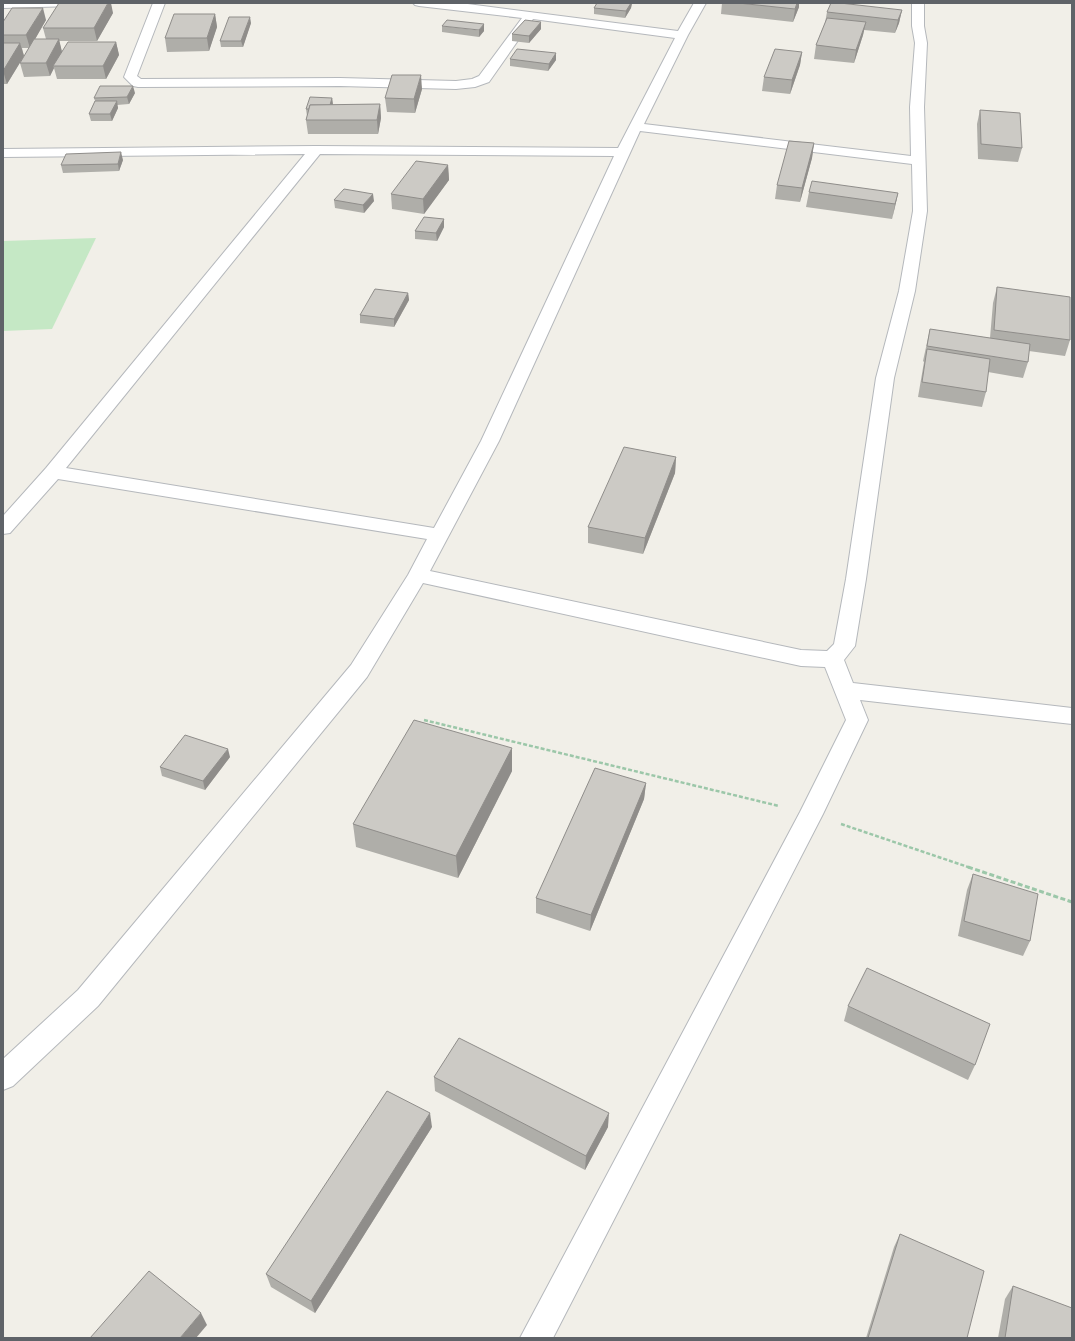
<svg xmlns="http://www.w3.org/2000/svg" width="1075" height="1341" font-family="Mulish,sans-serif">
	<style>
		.green { fill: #c5e8c5 }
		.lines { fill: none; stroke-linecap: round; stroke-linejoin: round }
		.minor-casing { stroke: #b5b8bc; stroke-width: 2 }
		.path-far1 { stroke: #9cc7a9; stroke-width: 2.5; stroke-dasharray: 4 2; stroke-linecap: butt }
		.path { stroke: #9cc7a9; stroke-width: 3; stroke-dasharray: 5 2.5; stroke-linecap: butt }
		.minor { fill: #fff; fill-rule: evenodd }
		.wall { fill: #afaea9 }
		.shaded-wall { fill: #8f8d8a }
		.building { fill: #cccac5; stroke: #8f8d8a }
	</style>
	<rect width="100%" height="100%" fill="#f1efe8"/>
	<polygon class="green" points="96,238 52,329 3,331 3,241"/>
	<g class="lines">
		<g class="minor-casing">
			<g id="minor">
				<polygon points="3,3 81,3 79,5 75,6 3,8"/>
				<path d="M153,3H165L137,76L141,79L340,78L456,81L472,79L479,76L522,18L419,6L415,5L413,3H460L678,31L694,3H706L688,35L644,124L911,156L910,107L915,43L912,26V3H924V26L927,43L924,107L927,211L915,291L894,378L866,579L855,646L844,660L853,683L1072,708V724L860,700L868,720L823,814L553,1338H520L800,812L846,720L825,667L801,666L423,583L367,677L98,1006L13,1086L3,1090V1059L78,990L351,665L408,575L427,539L58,479L10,533L3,534V516L46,468L305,154L3,157V149L316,146L618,148L675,38L533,19L489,82L475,87L456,89L340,86L138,87L133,86L124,77ZM640,131L912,164L913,211L899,291L876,378L846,579L834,644L827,651L801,650L430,571L499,441ZM320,154L614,156L481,441L434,528L66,468Z"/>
			</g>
		</g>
		<g class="path-far1">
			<polyline points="424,720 779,806"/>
			<polyline points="841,824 971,868"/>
		</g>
		<polyline class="path" points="968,867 1072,902"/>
		<use href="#minor" class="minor"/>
	</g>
	<g class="wall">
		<polygon points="597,3 632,3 631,8 625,18 594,14 594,8"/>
		<polygon points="722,3 799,3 799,7 793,22 721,14"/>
		<polygon points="902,10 899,23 895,33 864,30 863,35 854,63 814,59 816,45 825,23 827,12"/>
		<polygon points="113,13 97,41 59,41 62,52 116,42 119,55 106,79 57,79 54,68 50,76 24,77 20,63 29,48 22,48 24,56 7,84 3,84 3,22 46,20 35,39 46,39 43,28"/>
		<polygon points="215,14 217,27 209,51 167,52 165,38"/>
		<polygon points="541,22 541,29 529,43 512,41 512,34"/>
		<polygon points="251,23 243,47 221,47 220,41"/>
		<polygon points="442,26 484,31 479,37 442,32"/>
		<polygon points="802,52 800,65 790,94 762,91 764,77"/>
		<polygon points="510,59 556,60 548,71 510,66"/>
		<polygon points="422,89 415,113 387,112 385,98"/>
		<polygon points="135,93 129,104 117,105 118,108 112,121 91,121 89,114 95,101 94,98"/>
		<polygon points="332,98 333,105 380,104 381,118 378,134 308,134 306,120 307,116 306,109"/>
		<polygon points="980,110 1022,148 1018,162 978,159 977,124"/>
		<polygon points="814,143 812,158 800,202 775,199 777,185"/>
		<polygon points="123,160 119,171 63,173 61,165"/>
		<polygon points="448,165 449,180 424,214 392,209 391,194"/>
		<polygon points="809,192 898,193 892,219 806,207"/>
		<polygon points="334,200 374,201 364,213 335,208"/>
		<polygon points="444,219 444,227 437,241 415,239 415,231"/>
		<polygon points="997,287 1070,340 1065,356 1029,351 1028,362 1023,378 988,372 986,392 982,407 918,397 924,362 923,361 930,329 990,338 993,303"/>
		<polygon points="408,293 409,300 394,327 360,323 360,315"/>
		<polygon points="676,457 675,473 643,554 588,543 588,527"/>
		<polygon points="512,748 512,771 458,878 356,847 353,824"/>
		<polygon points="230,757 205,790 162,776 160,767"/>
		<polygon points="646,783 644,799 590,931 536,913 536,898"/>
		<polygon points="973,874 1030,941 1023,956 958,936 967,890"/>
		<polygon points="848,1006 975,1065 968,1080 844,1021"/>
		<polygon points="434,1077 608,1127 585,1170 435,1091"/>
		<polygon points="432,1127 315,1313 271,1287 266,1274"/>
		<polygon points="900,1234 967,1338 866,1338 894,1247"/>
		<polygon points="1013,1286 1072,1338 998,1338 1005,1299"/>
	</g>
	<g class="shaded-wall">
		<polygon points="108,3 111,3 113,13 97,41 94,28"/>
		<polygon points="631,3 632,3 631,8 625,18 626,11"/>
		<polygon points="797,3 799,3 799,7 793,22 795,9"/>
		<polygon points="43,8 46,20 30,48 26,35"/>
		<polygon points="902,10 899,23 895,33 898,20"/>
		<polygon points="215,14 217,27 209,51 207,38"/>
		<polygon points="250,17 251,23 243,47 241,41"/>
		<polygon points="541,22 541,29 529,43 529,36"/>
		<polygon points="866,22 863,35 854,63 856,50"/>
		<polygon points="484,24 484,31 479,37 479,30"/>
		<polygon points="59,39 62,52 53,66 54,68 50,76 46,63"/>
		<polygon points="116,42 119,55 106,79 103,66"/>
		<polygon points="20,43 24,56 7,84 3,71"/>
		<polygon points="802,52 800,65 790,94 792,80"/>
		<polygon points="556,53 556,60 548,71 549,64"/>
		<polygon points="421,75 422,89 415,113 414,99"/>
		<polygon points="133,86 135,93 129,104 127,97"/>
		<polygon points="332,98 333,105 329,109"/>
		<polygon points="117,101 118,108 112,121 110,114"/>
		<polygon points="380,104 381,118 378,134 377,120"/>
		<polygon points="814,143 812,158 800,202 802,188"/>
		<polygon points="121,152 123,160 119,171 118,164"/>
		<polygon points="448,165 449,180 424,214 423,199"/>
		<polygon points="898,193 895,207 892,219 895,204"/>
		<polygon points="373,194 374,201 364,213 363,205"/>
		<polygon points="444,219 444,227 437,241 436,233"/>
		<polygon points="408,293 409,300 394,327 394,319"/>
		<polygon points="676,457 675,473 643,554 645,538"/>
		<polygon points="512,748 512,771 458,878 456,856"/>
		<polygon points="228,749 230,757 205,790 203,781"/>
		<polygon points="646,783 644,799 590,931 591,915"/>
		<polygon points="430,1113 432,1127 315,1313 311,1301"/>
		<polygon points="609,1113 608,1127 585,1170 586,1156"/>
		<polygon points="201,1313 207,1325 196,1338 180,1338"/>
	</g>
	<g class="building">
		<polygon points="59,3 108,3 94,28 43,28"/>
		<polygon points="597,3 631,3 626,11 594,8"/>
		<polygon points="738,3 797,3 795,9"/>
		<polygon points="831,3 840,3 902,10 898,20 827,12"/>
		<polygon points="12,8 43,8 26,35 3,35 3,22"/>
		<polygon points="174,14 215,14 207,38 165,38"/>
		<polygon points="229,17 250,17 241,41 220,41"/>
		<polygon points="827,18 866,22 856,50 816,45"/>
		<polygon points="447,20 484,24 479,30 442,26"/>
		<polygon points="525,20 541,22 529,36 512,34"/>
		<polygon points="34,39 59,39 46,63 20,63"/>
		<polygon points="68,42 116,42 103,66 53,66"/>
		<polygon points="3,43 20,43 3,71"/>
		<polygon points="517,49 556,53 549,64 510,59"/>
		<polygon points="775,49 802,52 792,80 764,77"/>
		<polygon points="392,75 421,75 414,99 385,98"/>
		<polygon points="100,86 133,86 127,97 94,98"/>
		<polygon points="310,97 332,98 330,105 310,105 309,109 306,109"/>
		<polygon points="95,101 117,101 110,114 89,114"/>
		<polygon points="380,104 377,120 306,120 310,105"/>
		<polygon points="980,110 1020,113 1022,148 981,144"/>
		<polygon points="789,141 814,143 802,188 777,185"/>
		<polygon points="121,152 118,164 61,165 66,154"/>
		<polygon points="416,161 448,165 423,199 391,194"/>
		<polygon points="812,181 898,193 895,204 809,192"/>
		<polygon points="344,189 373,194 363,205 334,200"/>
		<polygon points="424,217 444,219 436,233 415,231"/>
		<polygon points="997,287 1070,297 1070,340 994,330"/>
		<polygon points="375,289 408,293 394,319 360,315"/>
		<polygon points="930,329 1030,344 1028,362 927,346"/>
		<polygon points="927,349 990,359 986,392 922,382"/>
		<polygon points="624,447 676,457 645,538 588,527"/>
		<polygon points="414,720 512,748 456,856 353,824"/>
		<polygon points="185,735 228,749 203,781 160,767"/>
		<polygon points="595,768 646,783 591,915 536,898"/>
		<polygon points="973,874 1038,894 1030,941 964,921"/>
		<polygon points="867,968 990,1024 975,1065 848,1006"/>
		<polygon points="459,1038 609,1113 586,1156 434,1077"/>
		<polygon points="387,1091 430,1113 311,1301 266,1274"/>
		<polygon points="900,1234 984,1271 967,1338 868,1338"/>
		<polygon points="149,1271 201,1313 180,1338 90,1338"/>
		<polygon points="1013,1286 1072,1308 1072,1338 1005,1338"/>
	</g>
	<rect width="1075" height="1341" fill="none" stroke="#5f6368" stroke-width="8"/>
</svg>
